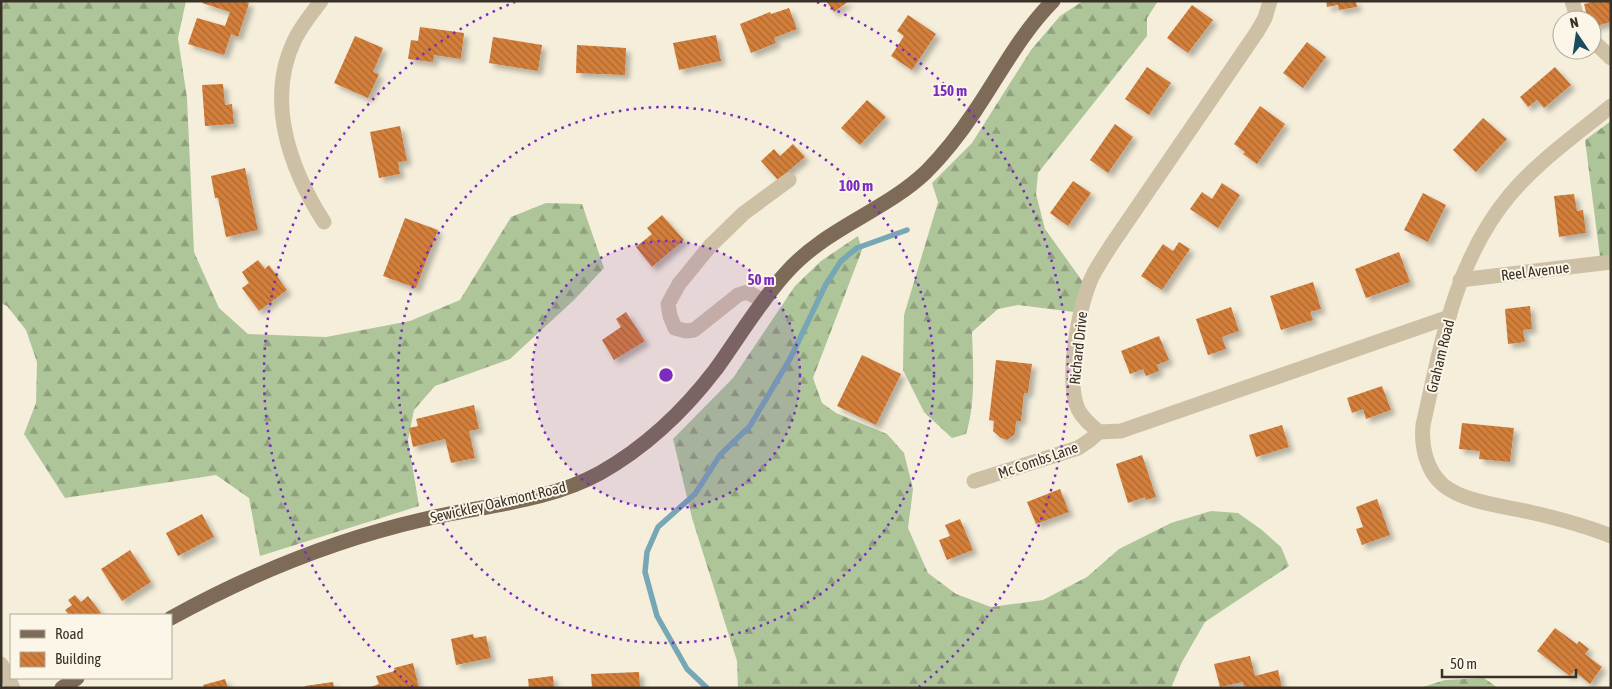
<svg xmlns="http://www.w3.org/2000/svg" width="1612" height="689" font-family="'Asap Condensed',sans-serif">
	<style>
		.forest { fill: url(#forest-firs) }
		.lines { fill: none; stroke-linecap: round; stroke-linejoin: round }
		.stream { stroke: #77a6b5; stroke-width: 5.5 }
		.building { fill: url(#building-back-hatch); filter: url(#shadow) }
		.minor { stroke: #cec0a5; stroke-width: 15 }
		.major { stroke: #7d6b57; stroke-width: 15 }
		.ring { fill: none; stroke: #7b2cbf; stroke-width: 2.5; stroke-dasharray: 2.5 5 }
		.labels { text-anchor: middle; dominant-baseline: central; stroke-width: 4; stroke-linejoin: round; paint-order: stroke }
		.street-label { font-size: 15px; fill: #393027; stroke: #fcf6e8 }
		.centre { fill: #7b2cbf; stroke: #fcf6e8; stroke-width: 2.5 }
		.ring-label { font-size: 15px; text-anchor: middle; font-weight: bold; fill: #7b2cbf; stroke: #fcf6e8; stroke-width: 4; stroke-linejoin: round; paint-order: stroke }
	</style>
	<defs>
		<pattern id="forest-firs" width="22" height="20" patternUnits="userSpaceOnUse" patternTransform="scale(1.25)"><rect width="22" height="20" fill="#aec599"/><path d="M5 1l3.5 6h-7zM16 11l3.5 6h-7z" fill="#8fa07d"/></pattern>
		<pattern id="building-back-hatch" width="6" height="6" patternUnits="userSpaceOnUse" patternTransform="scale(1.25)"><rect width="6" height="6" fill="#d37e3a"/><path d="M-1 5l2 2M0 0l6 6M5-1l2 2" fill="none" stroke="#ac6831"/></pattern>
		<filter id="shadow"><feDropShadow dx="4.5" dy="4.5" stdDeviation="2.5" flood-color="#0004"/></filter>
	</defs>
	<rect width="100%" height="100%" fill="#f5eedb"/>
	<g class="forest">
		<polygon points="1,1 186,1 178,38 187,98 194,252 219,308 248,334 326,337 410,321 460,300 511,217 546,203 582,204 604,268 574,300 510,359 435,386 414,410 408,440 419,506 260,556 249,498 216,475 65,498 24,434 36,403 37,362 26,330 7,306 1,303"/>
		<path d="M1083,1H1158L1147,18V36L1038,173L1036,194L1045,229L1088,289L1082,313L1018,305L998,309L972,332C973,365 976,402 966,434L952,438L924,412L903,370L904,315L938,202L932,183L972,143L1031,50L1060,16Z"/>
		<polygon points="1611,121 1611,255 1600,257 1585,140"/>
		<polygon points="858,236 862,250 813,378 822,403 836,413 887,434 904,453 913,489 908,528 928,573 956,594 991,607 1043,600 1087,577 1119,549 1171,523 1211,511 1238,513 1262,530 1281,547 1289,566 1205,622 1182,662 1171,688 738,688 737,661 692,518 673,439 733,378 795,286 821,261"/>
		<polygon points="1484,678 1498,688 1420,688 1445,680"/>
	</g>
	<g class="lines">
		<polyline class="stream" points="707,688 687,669 657,616 645,572 647,552 658,527 695,494 720,455 750,426 791,357 826,284 841,261 857,248 907,230"/>
	</g>
	<g class="building">
		<polygon points="203,1 244,1 249,3 238,37 231,34 224,55 188,44 197,18 225,26 230,12 202,3"/>
		<polygon points="826,1 849,1 834,12"/>
		<polygon points="1326,1 1356,1 1357,7 1339,10 1338,5 1327,7"/>
		<polygon points="1588,1 1611,1 1611,22 1592,27 1592,20 1588,20 1584,4 1589,3"/>
		<polygon points="1192,5 1213,20 1188,53 1167,38"/>
		<polygon points="789,8 797,29 774,38 776,43 751,53 740,24 770,12 771,14"/>
		<polygon points="908,15 936,34 912,70 891,56 904,36 897,31"/>
		<polygon points="420,27 464,33 461,59 434,55 433,62 408,59 411,40 418,41"/>
		<polygon points="716,35 721,61 679,70 673,43"/>
		<polygon points="355,36 383,48 373,72 379,74 368,98 334,83"/>
		<polygon points="493,37 542,45 538,71 489,63"/>
		<polygon points="1307,42 1326,57 1303,88 1283,73"/>
		<polygon points="577,45 626,48 625,75 576,73"/>
		<polygon points="1147,67 1171,83 1149,115 1125,99"/>
		<polygon points="1555,67 1571,85 1544,108 1537,100 1528,107 1520,97"/>
		<polygon points="223,84 225,105 232,104 234,124 205,126 202,85"/>
		<polygon points="867,100 886,117 860,145 841,128"/>
		<polygon points="1260,106 1285,124 1257,164 1243,154 1245,152 1234,144"/>
		<polygon points="1483,118 1507,139 1476,172 1453,150"/>
		<polygon points="1115,124 1133,137 1108,173 1090,160"/>
		<polygon points="400,126 407,161 398,162 400,174 379,178 370,132"/>
		<polygon points="793,144 805,157 778,180 761,161 774,149 780,156"/>
		<polygon points="245,168 258,230 226,237 218,198 215,198 211,176"/>
		<polygon points="1073,181 1091,193 1068,226 1050,213"/>
		<polygon points="1222,183 1240,195 1218,228 1190,209 1202,192 1212,199"/>
		<polygon points="1423,193 1446,205 1428,242 1404,230"/>
		<polygon points="1574,194 1577,211 1583,210 1586,233 1559,237 1554,196"/>
		<polygon points="662,215 684,240 652,267 636,247 652,234 647,228"/>
		<polygon points="405,218 438,230 416,288 383,276"/>
		<polygon points="1179,242 1190,249 1162,290 1141,276 1163,244 1173,251"/>
		<polygon points="1399,252 1410,282 1366,298 1355,269"/>
		<polygon points="258,260 265,269 269,265 287,290 259,311 242,288 249,283 242,272"/>
		<polygon points="1313,282 1321,309 1310,312 1313,320 1281,330 1270,296"/>
		<polygon points="1530,306 1532,329 1523,330 1525,342 1508,344 1505,309"/>
		<polygon points="1231,307 1239,331 1222,337 1226,349 1208,355 1196,319"/>
		<polygon points="626,312 645,341 614,360 602,340 621,327 616,319"/>
		<polygon points="1159,336 1169,360 1157,365 1159,371 1146,376 1143,369 1130,374 1121,351"/>
		<polygon points="862,355 901,374 876,425 837,406"/>
		<polygon points="996,360 1032,364 1028,393 1024,393 1021,421 1016,421 1015,434 1007,440 1001,438 993,431 994,421 989,420"/>
		<polygon points="1382,386 1391,410 1366,419 1363,409 1352,413 1347,398"/>
		<polygon points="474,405 479,429 469,431 475,458 451,463 445,439 413,447 409,428 418,426 416,419"/>
		<polygon points="1462,423 1514,428 1510,462 1479,459 1480,451 1459,449"/>
		<polygon points="1282,425 1289,447 1256,457 1249,435"/>
		<polygon points="1142,455 1156,497 1146,500 1145,497 1128,503 1116,464"/>
		<polygon points="1060,489 1069,512 1036,524 1027,502"/>
		<polygon points="1377,499 1390,535 1362,545 1356,529 1363,527 1356,507"/>
		<polygon points="202,514 214,537 178,556 166,533"/>
		<polygon points="960,519 973,550 947,560 939,540 950,536 945,525"/>
		<polygon points="130,550 151,582 122,601 101,569"/>
		<polygon points="75,595 81,602 88,596 101,613 98,615 69,615 65,610 72,605 68,600"/>
		<polygon points="1555,628 1577,644 1579,641 1589,649 1585,654 1602,667 1590,684 1574,671 1570,676 1537,651"/>
		<polygon points="473,634 474,638 486,636 491,658 456,665 451,639"/>
		<polygon points="1250,656 1255,676 1278,670 1282,688 1244,688 1243,682 1220,687 1214,664"/>
		<polygon points="413,663 419,688 368,688 379,684 376,676 395,671 394,668"/>
		<polygon points="639,672 640,688 592,688 591,674"/>
		<polygon points="553,676 554,688 529,688 528,679"/>
		<polygon points="225,679 228,688 204,688 203,685"/>
		<polygon points="333,682 334,688 305,688 305,686"/>
	</g>
	<g class="lines">
		<g class="minor">
			<path d="M321,1C312,13 302,25 295,39C265,100 290,169 324,222"/>
			<path d="M1270,1L1265,18L1257,32L1112,244C1105,255 1098,265 1092,277C1079,306 1065,380 1078,409C1083,419 1091,425 1099,432L1121,431L1449,317"/>
			<polyline points="1572,1 1578,20"/>
			<polyline points="1592,40 1611,58"/>
			<path d="M1611,106C1576,135 1538,161 1509,196C1455,261 1441,345 1423,425C1421,446 1426,470 1443,485C1465,503 1506,506 1534,513C1560,519 1586,526 1611,536"/>
			<polyline points="1460,280 1611,262"/>
			<polyline points="764,301 747,292 738,295 694,330 686,331 675,328 670,316 668,304 679,284 710,246 744,213 789,180"/>
			<polyline points="974,481 1078,448 1090,440 1099,432"/>
			<polyline points="1,664 13,688"/>
		</g>
		<g class="major">
			<path d="M171,618C249,575 335,540 421,520C479,506 548,502 600,473C646,447 684,411 716,369C739,337 759,303 785,274C825,228 884,212 926,172C944,154 961,132 975,111C1000,74 1021,33 1053,1"/>
			<polyline points="62,688 77,678"/>
		</g>
	</g>
	<circle cx="666" cy="375" r="134" fill="#7b2cbf" fill-opacity=".12"/>
	<g class="ring">
		<circle cx="666" cy="375" r="134"/>
		<circle cx="666" cy="375" r="268"/>
		<path d="M413 687A402 402 0 0 1 515 2M817 2A402 402 0 0 1 919 687"/>
	</g>
	<g class="labels">
		<g class="street-label">
			<text transform="translate(1535 271) rotate(-7)">Reel Avenue</text>
			<text transform="translate(1078 348) rotate(-84)">Richard Drive</text>
			<text transform="translate(1440 356) rotate(-76)">Graham Road</text>
			<text transform="translate(1038 460) rotate(-19)">Mc Combs Lane</text>
			<text transform="translate(498 502) rotate(-13)">Sewickley Oakmont Road</text>
		</g>
	</g>
	<circle cx="666" cy="375" r="8" class="centre"/>
	<g class="ring-label">
		<text x="950" y="96">150 m</text>
		<text x="856" y="191">100 m</text>
		<text x="761" y="285">50 m</text>
	</g>
	<rect width="1612" height="689" fill="none" stroke="#393027" stroke-width="5"/>
	<rect x="10" y="614" width="162" height="65" fill="#fcf6e8" stroke="#aea79b"/>
	<rect x="20" y="630" width="25" height="8" fill="#7d6b57" stroke="#aea79b"/>
	<text x="55" y="639" font-size="15" fill="#393027">Road</text>
	<rect x="20" y="652" width="25" height="15" fill="url(#building-back-hatch)" stroke="#aea79b"/>
	<text x="55" y="664" font-size="15" fill="#393027">Building</text>
	<g transform="translate(1577 35) rotate(347)"><circle r="24" fill="#fcf6e8" stroke="#aea79b"/>
	<path d="M0-4L9 19L0 12L-9 19Z" fill="#184d60"/>
	<text y="-8" font-size="14" font-weight="bold" text-anchor="middle" fill="#393027">N</text>
	</g>
	<path d="M1442 669v8h134v-8" fill="none" stroke="#393027" stroke-width="2.5"/>
	<text x="1450" y="669" font-size="15" fill="#393027" stroke="#fcf6e8" stroke-width="4" paint-order="stroke">50 m</text>
</svg>
